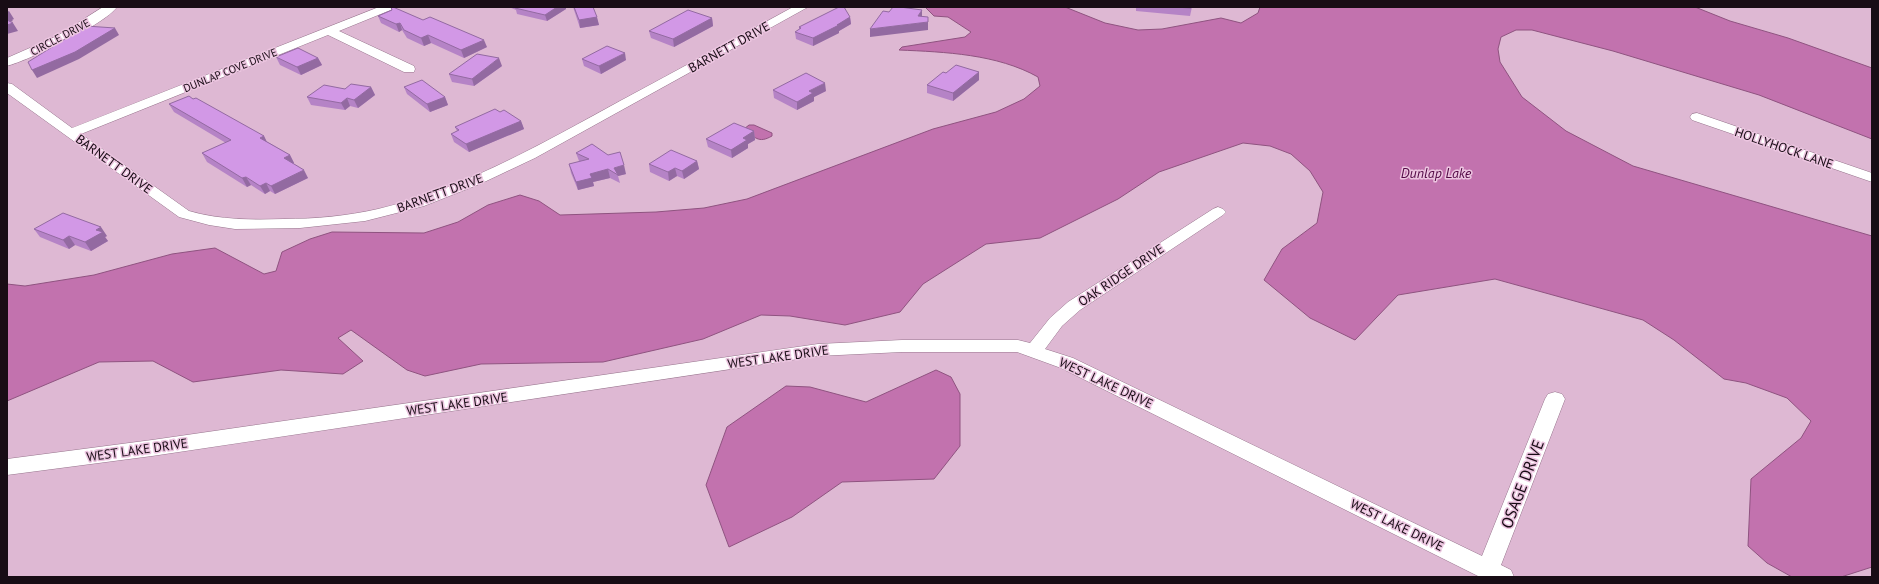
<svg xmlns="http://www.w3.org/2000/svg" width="1879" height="584" font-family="'PT Sans',sans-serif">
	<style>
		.water { fill: #c272ae; stroke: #8f5380 }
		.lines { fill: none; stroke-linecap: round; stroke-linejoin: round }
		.street-casing { stroke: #97758d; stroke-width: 1 }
		.street { fill: #fff; fill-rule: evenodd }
		.wall { fill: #b583c6 }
		.shaded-wall { fill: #936aa1 }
		.building { fill: #d298e6; stroke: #936aa1 }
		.labels { text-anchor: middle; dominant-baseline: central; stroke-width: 3; stroke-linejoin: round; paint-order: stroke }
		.far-street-label { font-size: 11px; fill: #180c15; stroke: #ecc5e0 }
		.street-label { font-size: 13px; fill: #180c15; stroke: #ecc5e0 }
		.water-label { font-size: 14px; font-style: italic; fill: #520845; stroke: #ecc5e0 }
		.near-street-label { font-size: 16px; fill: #180c15; stroke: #ecc5e0 }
	</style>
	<rect width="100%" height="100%" fill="#deb8d3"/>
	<g class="water">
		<path d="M925,7H1065L1105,23L1138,30L1162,29L1221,18L1241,23L1258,13L1260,7H1695L1730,21L1788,38L1872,68V139L1759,95L1613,51L1532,30H1516L1501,37L1498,49L1500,62L1522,97L1566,131L1633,166L1872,236V567L1841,577H1792L1767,563L1748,546L1751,479L1801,438L1811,421L1787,398L1746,383L1724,379L1674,340L1643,320L1495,279L1398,295L1355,340L1310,318L1264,280L1282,249L1317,223L1323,192L1310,171L1291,154L1270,146L1243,143L1159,172L1118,199L1040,238L986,244L923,284L900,312L845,325L790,316L761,315L703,339L603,362L481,364L425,376L407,370L351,330L338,338L363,361L343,374L281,370L193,382L153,361L99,362L7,401V284L25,286L94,275L172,254L215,248L264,274L276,271L282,252L310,239L332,232L424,233L458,222L488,205L520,195L539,201L560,215L656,212L704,208L747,199L933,129L996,112L1024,99L1040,86L1038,77C997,54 945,52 899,50L902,47L965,37L971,32L948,17L934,16Z"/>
		<path d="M749,125H754L772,133V136C758,144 755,137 744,129Z"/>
		<polygon points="936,370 951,377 960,394 960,446 934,479 842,482 792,517 729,547 706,485 727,427 786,386 810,387 866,402"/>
	</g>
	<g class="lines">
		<g class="street-casing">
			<g id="street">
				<path d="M103,7H117C104,25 29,60 7,66V58L57,36Z"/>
				<path d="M379,7H395L393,9L339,31L414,66L415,69L414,72H404L328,35L81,134L189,211C220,220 252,220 284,219C315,219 347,216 378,209C464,189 543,143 620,101C678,70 736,38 793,7H808L535,158L480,184L424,206L365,221L300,228L235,229L209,225L179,217L7,93V83L12,84L72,128Z"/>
				<polygon points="1697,113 1872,173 1872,182 1692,120 1690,117 1692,114"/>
				<polygon points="1218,207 1223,209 1226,212 1223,215 1080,310 1062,326 1045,349 1073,358 1482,556 1545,399 1548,394 1555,392 1562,394 1565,399 1501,565 1511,570 1514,577 1480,577 1061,368 1017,352 902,352 818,356 152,456 7,475 7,459 152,440 818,344 902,340 1018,340 1030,343 1050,318 1068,302 1213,209"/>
			</g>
		</g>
		<use href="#street" class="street"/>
	</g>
	<g class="wall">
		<polygon points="390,7 487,47 464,58 431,43 424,46 407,38 402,30 399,32 381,23 378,16 392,10"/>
		<polygon points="509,7 566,7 566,9 547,21 517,14 516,10"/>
		<polygon points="573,7 593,7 599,25 580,28"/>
		<polygon points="1136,7 1192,7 1190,16 1136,11"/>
		<polygon points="850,17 851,24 839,31 839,33 813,46 796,39 795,32 799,30 799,27"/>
		<polygon points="712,18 713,26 674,47 651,38 649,31"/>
		<polygon points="276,57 318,58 322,65 301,75 280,65"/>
		<polygon points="582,59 626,60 601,74 584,66"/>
		<polygon points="502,66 474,86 452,82 449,74"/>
		<polygon points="946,73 979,80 953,101 927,93 927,85"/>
		<polygon points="371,87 375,95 358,108 350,106 345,110 311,105 307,97 345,89"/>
		<polygon points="404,87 445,97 448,105 430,112 407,94"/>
		<polygon points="773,90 826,91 814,97 814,101 797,110 774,98"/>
		<polygon points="169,104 264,136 266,141 290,155 294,163 293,163 308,178 275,194 270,191 265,194 251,185 247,187 207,162 202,153 226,143 174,112"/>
		<polygon points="500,112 521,121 524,129 469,152 454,142 451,134 457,131 455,127"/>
		<polygon points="754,131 755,140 748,144 748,148 732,158 708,147 706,139"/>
		<polygon points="576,153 626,174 618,176 620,183 610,178 593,182 594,186 578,190 571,173 569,164 580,162 579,161"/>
		<polygon points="697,161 699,169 684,179 677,176 669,181 650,172 649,164"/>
		<polygon points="34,229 107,236 105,237 108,241 91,251 75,245 69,249 40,237"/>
	</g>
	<g class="shaded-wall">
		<polygon points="557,7 566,7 566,9 547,21 545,15"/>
		<polygon points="922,10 922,17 918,16"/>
		<polygon points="9,11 14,19 12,20 13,21 7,23 7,12"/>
		<polygon points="597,17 599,25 580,28 579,20"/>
		<polygon points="850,17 851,24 839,31 839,33 813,46 813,38"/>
		<polygon points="712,18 713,26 674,47 673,39"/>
		<polygon points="928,22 928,30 870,37 870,29"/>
		<polygon points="13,23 18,31 7,34 7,25"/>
		<polygon points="400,23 402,30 399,32 396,24"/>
		<polygon points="115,28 119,35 79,59 37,78 32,70"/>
		<polygon points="428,35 431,43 424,46 421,38"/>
		<polygon points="484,40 487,47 464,58 461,50"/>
		<polygon points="625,53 626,60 601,74 599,66"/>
		<polygon points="318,58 322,65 301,75 297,67"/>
		<polygon points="499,58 502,66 474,86 472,79"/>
		<polygon points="979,72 979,80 953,101 953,93"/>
		<polygon points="825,83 826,91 814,97 814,101 797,110 797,102 809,91"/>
		<polygon points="371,87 375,95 358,108 354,100"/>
		<polygon points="445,97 448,105 430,112 427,104"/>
		<polygon points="347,98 350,106 345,110 341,103"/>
		<polygon points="521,121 524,129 469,152 466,144"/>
		<polygon points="754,131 755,140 748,144 748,148 732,158 731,150 743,138"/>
		<polygon points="264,136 268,144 260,138"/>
		<polygon points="290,155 294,163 288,166 284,158"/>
		<polygon points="697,161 699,169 684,179 682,171"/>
		<polygon points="624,165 626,174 618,176 614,168"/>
		<polygon points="675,168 677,176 669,181 668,172"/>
		<polygon points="608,169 610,178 593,182 594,186 578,190 576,182 590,174"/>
		<polygon points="304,170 308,178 275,194 271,186"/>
		<polygon points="246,177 251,185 247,187 242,178"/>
		<polygon points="266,183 270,191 265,194 260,186"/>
		<polygon points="101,227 107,236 105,237 108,241 91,251 85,242 96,230"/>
		<polygon points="69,236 75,245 69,249 63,240"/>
	</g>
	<g class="building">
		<polygon points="391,7 393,7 423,20 430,17 484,40 461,50 428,35 421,38 404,30 400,23 396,24 378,16 392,10"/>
		<polygon points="516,7 557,7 545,15 515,8"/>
		<polygon points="574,7 593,7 597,17 579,20"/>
		<polygon points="839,7 844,7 850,17 837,25 839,25 813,38 795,32 801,28 799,27"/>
		<polygon points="893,7 900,7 922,10 918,16 928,17 928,22 870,29 883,11 889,12"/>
		<polygon points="1174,7 1191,7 1191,8"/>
		<polygon points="688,10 712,18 673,39 649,31"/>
		<polygon points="7,20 13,23 7,25"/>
		<polygon points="86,26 115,28 75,52 32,70 28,62"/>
		<polygon points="607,46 625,53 599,66 582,59"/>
		<polygon points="298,48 318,58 297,67 276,57"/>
		<polygon points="477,54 499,58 472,79 449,74"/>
		<polygon points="956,65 979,72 953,93 927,85 943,72 946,73"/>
		<polygon points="806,73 825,83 809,91 813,93 797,102 773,90"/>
		<polygon points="422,80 445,97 427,104 404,87"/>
		<polygon points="351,84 371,87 354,100 347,98 341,103 307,97 324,85 345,89"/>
		<polygon points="189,96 193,99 196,98 264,136 260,138 290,155 284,158 304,170 271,186 266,183 260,186 246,177 242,178 202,153 231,140 169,104"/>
		<polygon points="495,109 500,112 504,110 521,121 466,144 451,134 459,130 455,127"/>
		<polygon points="734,123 754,131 743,138 747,140 731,150 706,139"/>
		<polygon points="592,144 608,155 620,152 624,165 614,168 618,175 608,169 590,174 592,178 576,182 569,164 589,159 576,153"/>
		<polygon points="671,150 697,161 682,171 675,168 668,172 649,164"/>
		<polygon points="63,213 101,227 96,230 103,232 85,242 69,236 63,240 34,229"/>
	</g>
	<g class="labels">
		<g class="far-street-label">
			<text transform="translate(60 37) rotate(-28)">CIRCLE DRIVE</text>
			<text transform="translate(230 70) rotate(-22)">DUNLAP COVE DRIVE</text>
		</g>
		<g class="street-label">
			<text transform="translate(729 47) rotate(-29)">BARNETT DRIVE</text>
			<text transform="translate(1784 148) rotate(19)">HOLLYHOCK LANE</text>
			<text transform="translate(114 164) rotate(36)">BARNETT DRIVE</text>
			<text transform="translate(440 193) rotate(-20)">BARNETT DRIVE</text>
			<text transform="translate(1121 275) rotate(-34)">OAK RIDGE DRIVE</text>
			<text transform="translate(778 357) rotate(-8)">WEST LAKE DRIVE</text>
			<text transform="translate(1106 383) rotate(25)">WEST LAKE DRIVE</text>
			<text transform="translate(457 404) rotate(-8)">WEST LAKE DRIVE</text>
			<text transform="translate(137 450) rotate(-8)">WEST LAKE DRIVE</text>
			<text transform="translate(1397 525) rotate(26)">WEST LAKE DRIVE</text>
		</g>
		<g class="water-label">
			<text x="1436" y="173">Dunlap Lake</text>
		</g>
		<g class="near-street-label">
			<text transform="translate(1522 484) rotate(-69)">OSAGE DRIVE</text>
		</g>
	</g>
	<rect width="1879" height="584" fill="none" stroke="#180c15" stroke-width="16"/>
</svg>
